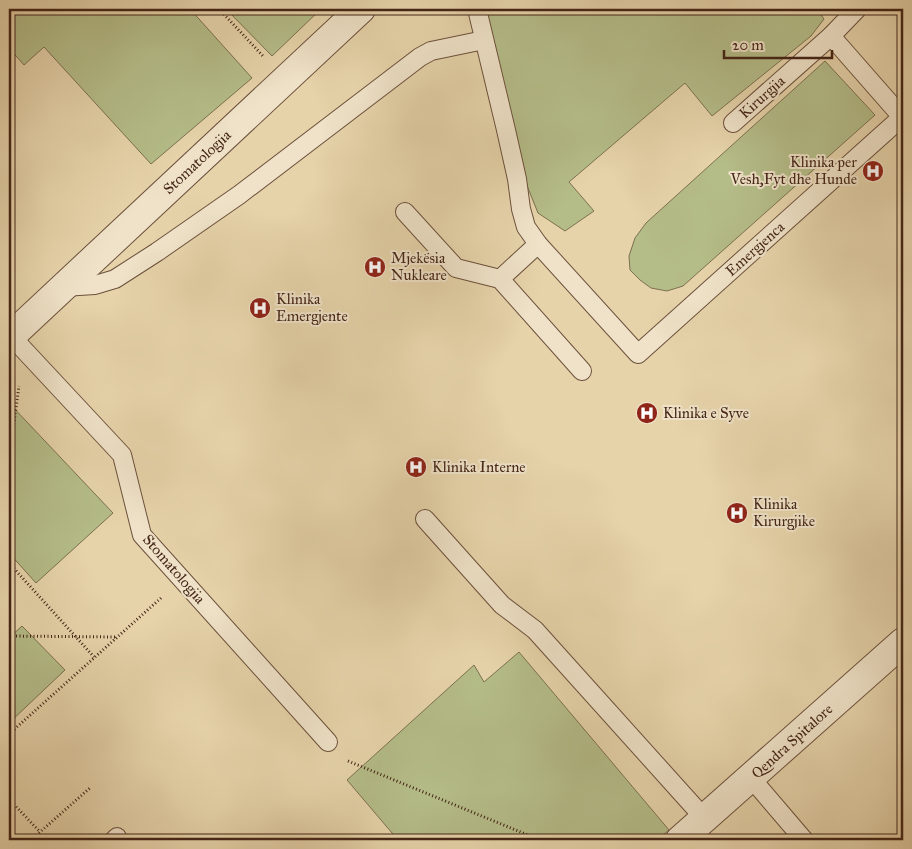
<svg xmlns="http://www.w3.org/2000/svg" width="912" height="849" font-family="'IM FELL Great Primer',serif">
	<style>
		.green { fill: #b4bc88; stroke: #7c7050 }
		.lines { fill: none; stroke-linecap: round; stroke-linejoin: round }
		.lane-casing { stroke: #6c503c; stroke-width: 20 }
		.street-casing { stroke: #6c503c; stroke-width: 30 }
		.path { stroke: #442517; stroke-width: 3; stroke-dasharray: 1 2.5; stroke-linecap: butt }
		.lane { stroke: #efe2c8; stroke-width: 18 }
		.street { stroke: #efe2c8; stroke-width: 28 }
		.labels { text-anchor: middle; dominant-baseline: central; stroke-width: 4; stroke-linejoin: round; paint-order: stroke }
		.street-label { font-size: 15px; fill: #442517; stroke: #efe2c8 }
		.poi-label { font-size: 15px; fill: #442517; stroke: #efe2c8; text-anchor: start }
	</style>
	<rect width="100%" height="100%" fill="#e6d3aa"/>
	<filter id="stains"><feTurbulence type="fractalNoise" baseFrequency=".004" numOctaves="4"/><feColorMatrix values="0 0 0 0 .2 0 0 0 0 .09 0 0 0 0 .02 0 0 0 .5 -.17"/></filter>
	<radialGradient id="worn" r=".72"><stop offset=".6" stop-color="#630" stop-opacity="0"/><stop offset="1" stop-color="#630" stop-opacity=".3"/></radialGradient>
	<g class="green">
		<polygon points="9,9 190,9 252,78 151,164 44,47 24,65 9,48"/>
		<polygon points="226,9 321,9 272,56"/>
		<polygon points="480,9 817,9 824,19 811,36 712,116 685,83 569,182 594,211 565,231 538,213 524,178"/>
		<polygon points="825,61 875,115 683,286 667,291 651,288 640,280 630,270 629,256 635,238 646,223"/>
		<polygon points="9,403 113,513 36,583 9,553"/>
		<polygon points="22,626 65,670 9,723 9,638"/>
		<polygon points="519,652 669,830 657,840 398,840 347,780 474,665 484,682"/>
	</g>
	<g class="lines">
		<g class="lane-casing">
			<g id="lane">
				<polyline points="477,9 506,130 517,179 521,209 526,227 538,244 638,354 902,117 831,36"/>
				<polyline points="733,123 831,36 857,9"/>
				<polyline points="405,212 456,268 500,279 582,371"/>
				<polyline points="500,279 538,244"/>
				<polyline points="63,287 95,285 115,279 157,252 239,195 420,57 431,51 484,40"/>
				<polyline points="11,336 122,455 142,535 328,742"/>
				<polyline points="425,519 502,605 535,630 705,819"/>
				<polyline points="751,778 804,840"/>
				<polyline points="114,840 117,837"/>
			</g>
		</g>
		<g class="street-casing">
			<g id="street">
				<polyline points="9,338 361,9"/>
				<polyline points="680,840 903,642"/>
			</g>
		</g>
		<g class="path">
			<polyline points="219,9 263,56"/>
			<polyline points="9,459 19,386"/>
			<polyline points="9,563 94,657"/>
			<polyline points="9,636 117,637"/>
			<polyline points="9,734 161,598"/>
			<polyline points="348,761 540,840"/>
			<polyline points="9,799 40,832"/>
			<polyline points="31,840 91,787"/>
		</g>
		<use href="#lane" class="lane"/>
		<use href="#street" class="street"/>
	</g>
	<defs>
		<g id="hospital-disc" transform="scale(1.125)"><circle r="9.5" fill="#8f2418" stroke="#efe2c8"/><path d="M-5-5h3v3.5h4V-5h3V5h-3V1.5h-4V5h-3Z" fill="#fff"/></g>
	</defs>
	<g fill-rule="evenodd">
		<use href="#hospital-disc" x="873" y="171"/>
		<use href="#hospital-disc" x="375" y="267"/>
		<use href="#hospital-disc" x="260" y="308"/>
		<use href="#hospital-disc" x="647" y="413"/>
		<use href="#hospital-disc" x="416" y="467"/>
		<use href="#hospital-disc" x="737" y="513"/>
	</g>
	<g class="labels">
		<g class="street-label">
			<text transform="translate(762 97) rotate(-42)">Kirurgjia</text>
			<text transform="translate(197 162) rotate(-43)">Stomatologjia</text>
			<text transform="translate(755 249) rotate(-42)">Emergjenca</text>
			<text transform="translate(174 569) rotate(49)">Stomatologjia</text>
			<text transform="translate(792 741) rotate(-42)">Qendra Spitalore</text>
		</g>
		<g class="poi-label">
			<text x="857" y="162" text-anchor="end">Klinika per<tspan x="857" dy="17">Vesh,Fyt dhe Hunde</tspan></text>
			<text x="391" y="258">Mjekësia<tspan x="391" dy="17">Nukleare</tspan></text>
			<text x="276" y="299">Klinika<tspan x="276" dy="17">Emergjente</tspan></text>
			<text x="663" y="413">Klinika e Syve</text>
			<text x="432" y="467">Klinika Interne</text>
			<text x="753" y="504">Klinika<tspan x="753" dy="17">Kirurgjike</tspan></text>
		</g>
	</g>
	<rect width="912" height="849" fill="none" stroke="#e6d3aa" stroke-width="30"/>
	<rect x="10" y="10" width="892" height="829" fill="none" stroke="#442517" stroke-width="2.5"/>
	<rect x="15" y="15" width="882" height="819" fill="none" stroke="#442517"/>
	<path d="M724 50v8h108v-8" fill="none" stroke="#442517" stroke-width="2.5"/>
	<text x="732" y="50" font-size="15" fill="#442517" stroke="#efe2c8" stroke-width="4" paint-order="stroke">20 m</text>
	<rect width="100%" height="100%" filter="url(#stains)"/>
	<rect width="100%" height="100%" fill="url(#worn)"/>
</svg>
